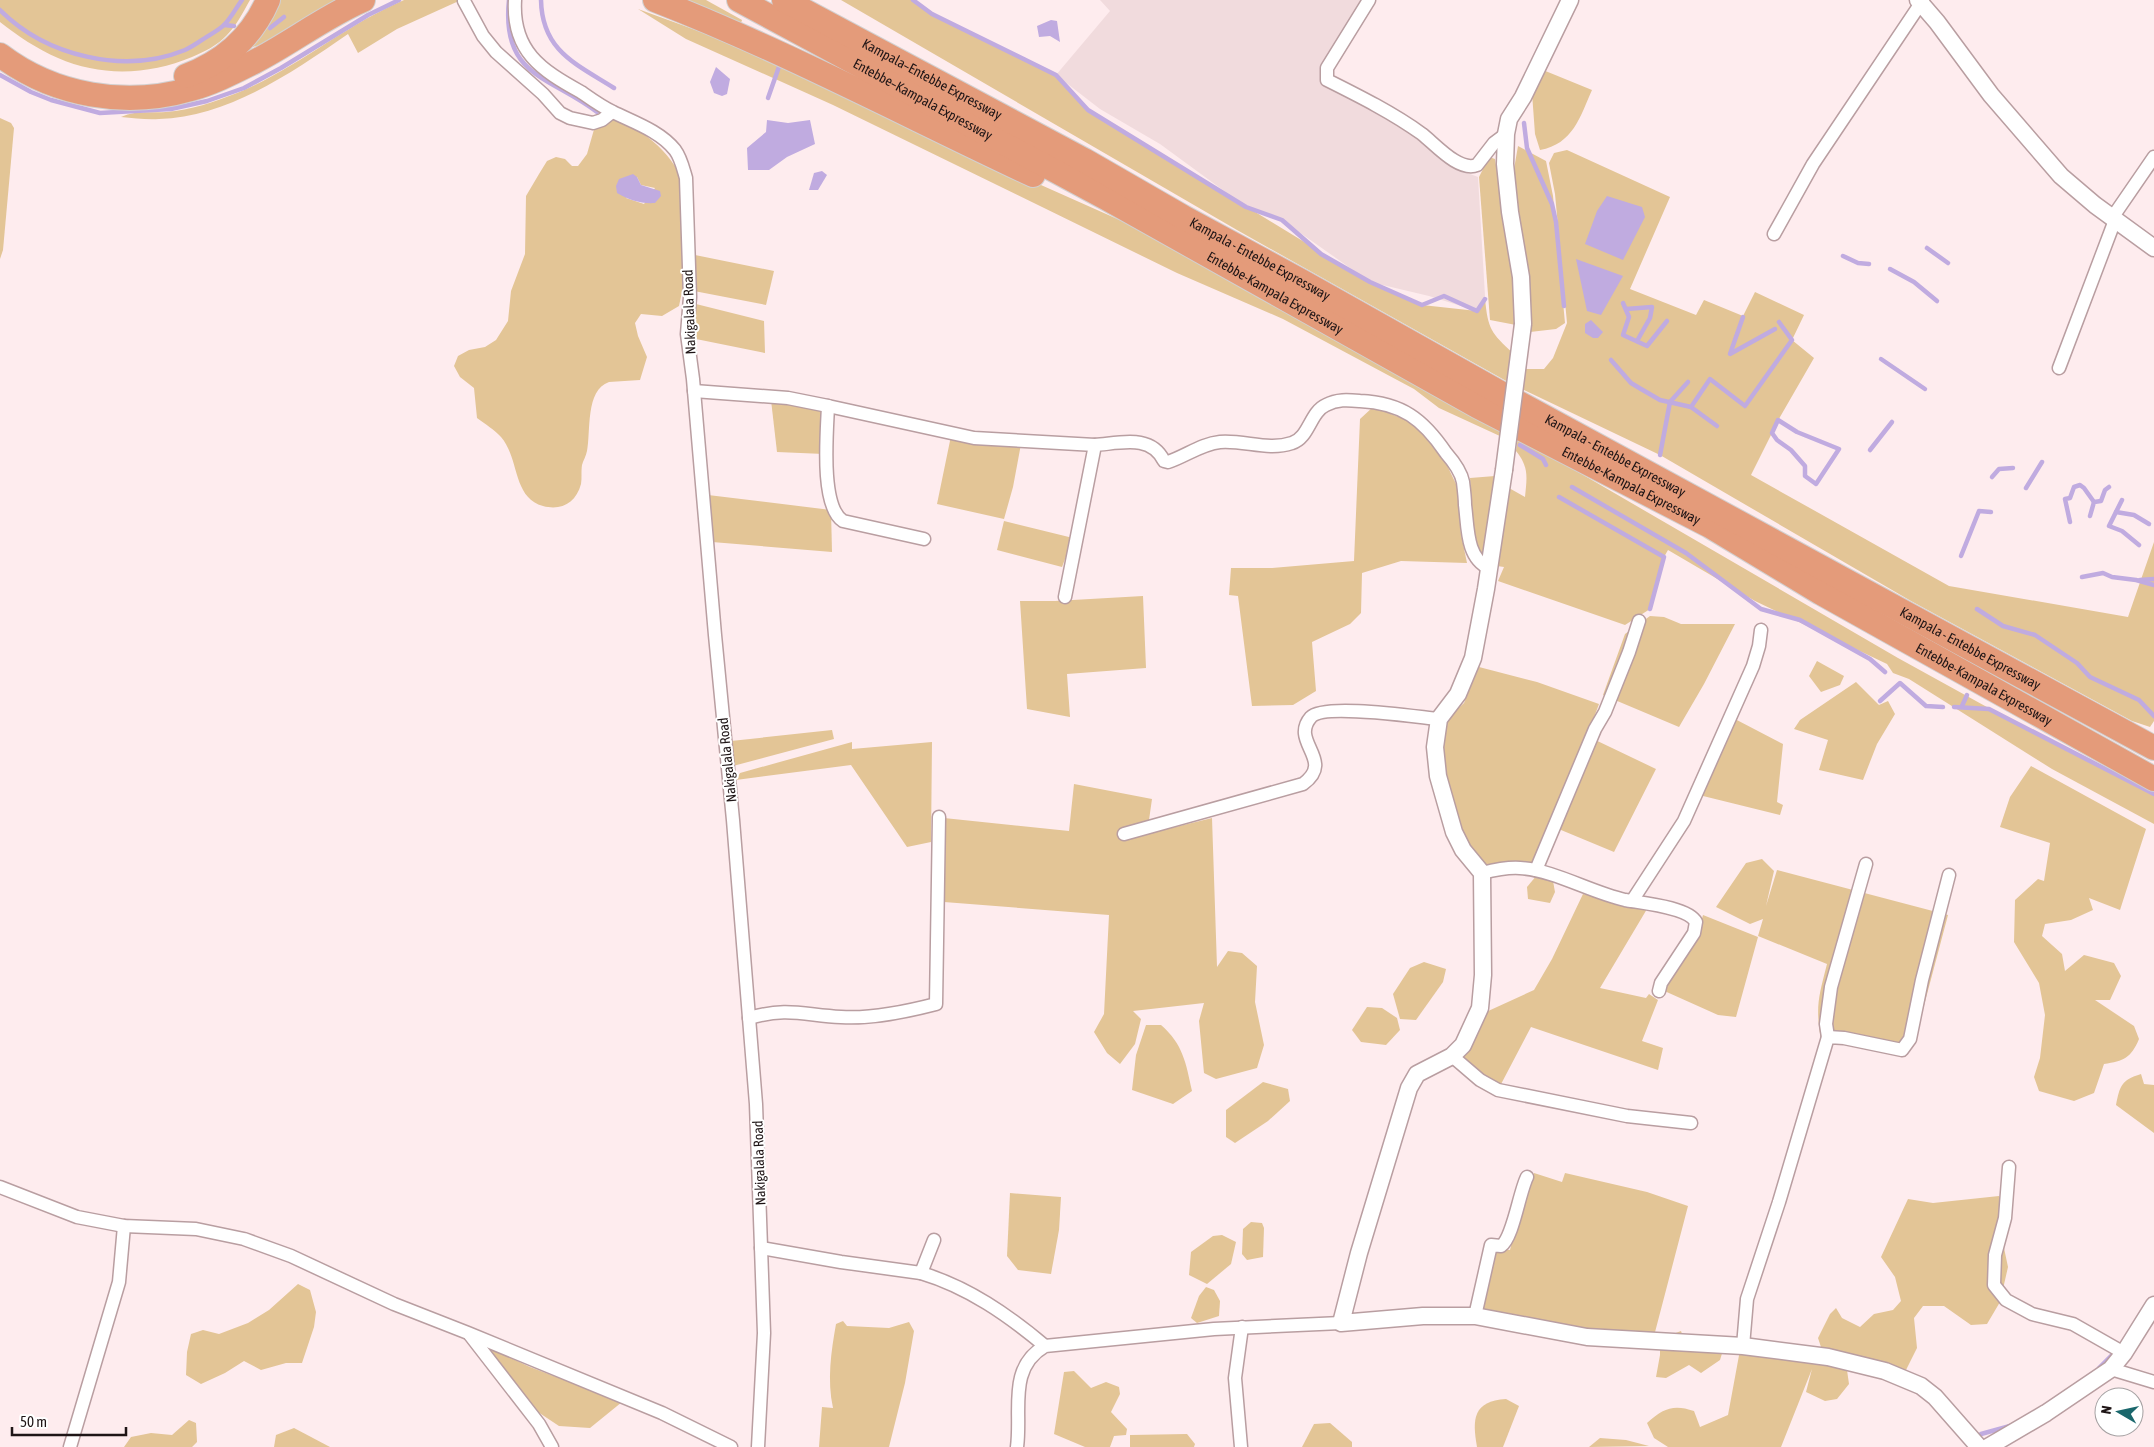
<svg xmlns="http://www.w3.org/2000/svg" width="2154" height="1447" font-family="'Asap Condensed',sans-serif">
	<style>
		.built { fill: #f1dbdd }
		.green { fill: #e3c596; fill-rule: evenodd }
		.water { fill: #c0abe0 }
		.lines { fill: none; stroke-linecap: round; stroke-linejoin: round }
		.stream { stroke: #c0abe0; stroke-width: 4.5 }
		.minor-casing { stroke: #b99ea1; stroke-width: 15 }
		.tertiary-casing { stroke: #b99ea1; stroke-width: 19 }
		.motorway-casing { stroke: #d2d0d0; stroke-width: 26 }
		.minor { stroke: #fff; stroke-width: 12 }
		.tertiary { stroke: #fff; stroke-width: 16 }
		.motorway { stroke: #e49b7a; stroke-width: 24 }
		.tertiary-bridge-casing { stroke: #b99ea1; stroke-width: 19; stroke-linecap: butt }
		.tertiary-bridge { stroke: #fff; stroke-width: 16 }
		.labels { text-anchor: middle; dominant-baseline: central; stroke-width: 4; stroke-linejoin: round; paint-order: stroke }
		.street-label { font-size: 14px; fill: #1f1516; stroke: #fff }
	</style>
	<rect width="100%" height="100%" fill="#feecee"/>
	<polygon class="built" points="1100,0 1369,0 1324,70 1323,85 1376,111 1412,132 1457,169 1478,177 1485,296 1477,311 1429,296 1370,282 1282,220 1246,207 1160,144 1100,109 1056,75 1110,11"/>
	<g class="green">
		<path d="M0,0H250C243,12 237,25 227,35C218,45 204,52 192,57C149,75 101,77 58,58C37,49 18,36 0,22Z"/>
		<polygon points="275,0 347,0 274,40 253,47 250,47"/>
		<path d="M404,0H461L397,29L358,53L348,34C293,72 228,117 159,119C147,120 134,118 121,117C135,110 151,113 166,112C191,110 214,102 237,93C296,69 345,25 404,0Z"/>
		<polygon points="670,0 706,0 742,20 739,29"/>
		<path d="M841,0H914L938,16L1056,75L1088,110L1370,282L1422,305L1477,311L1485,299C1488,329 1491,333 1513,353L1508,382L1237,230Z"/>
		<polygon points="638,9 756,52 1032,181 1196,254 1504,431 1502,437 1439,408 1414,389 1283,319 1177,273 833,105 686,39"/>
		<path d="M1543,70L1592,90C1580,117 1573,144 1540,150L1535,134L1532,93Z"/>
		<polygon points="0,118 11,123 14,128 3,250 0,259"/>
		<path d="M610,119C638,124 673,153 682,181L684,282L679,306L662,316L641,314L635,323L638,336L647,357L640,380L609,382C585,390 591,432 587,451C586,456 583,461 582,465C581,472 582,478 581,484C576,503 561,511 543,506C512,497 520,459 501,437C495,430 485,424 477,418L474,388L460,377L454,366L458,356L469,350L485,347L496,340L508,321L511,291L525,254L526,196L539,174L547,161L556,157L565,159L572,166H578L587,154L595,126ZM637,177L641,185L655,188L644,204L626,198Z"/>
		<polygon points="1518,146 1546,161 1553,196 1565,323 1556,329 1530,332 1530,288 1515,187 1514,169"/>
		<polygon points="1567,150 1670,197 1630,289 1696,315 1704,300 1743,316 1755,292 1804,315 1792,340 1814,358 1780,417 1751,475 1949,586 2128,617 2154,542 2154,721 2150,727 2132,721 1911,601 1660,455 1522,389 1526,369 1544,369 1553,358 1567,323 1555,194 1549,163 1554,153"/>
		<polygon points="1489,157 1495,159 1515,283 1516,325 1490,320 1479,177"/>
		<polygon points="695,255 774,271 766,305 694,291"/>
		<polygon points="696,304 764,321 765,353 691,338 692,306"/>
		<polygon points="771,400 819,408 823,412 824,454 777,452"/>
		<polygon points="1373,407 1419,425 1443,457 1457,486 1461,534 1467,563 1401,561 1362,573 1361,613 1350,624 1312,642 1316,691 1293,705 1252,706 1238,596 1229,595 1231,568 1272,568 1354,561 1360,419"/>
		<polygon points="951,436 996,446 1021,444 1013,487 1004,519 937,504"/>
		<path d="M1518,437L1898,658L2056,745L2093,761L2154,794V824L2052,769L1909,679L1893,673L1887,664L1755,601L1668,550L1664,557L1650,609L1625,625L1498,581L1504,567L1497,566L1509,488L1525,497C1527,477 1529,467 1516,451Z"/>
		<polygon points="1495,476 1482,558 1474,541 1470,478"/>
		<polygon points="708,495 831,510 832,552 712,542"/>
		<polygon points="1004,521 1073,538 1062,567 997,550"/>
		<polygon points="1143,596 1146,668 1067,674 1070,717 1027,709 1020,601 1055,601"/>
		<polygon points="1650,616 1664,617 1681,624 1735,624 1704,684 1679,727 1603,695 1625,634"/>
		<polygon points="1817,661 1844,676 1840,685 1821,692 1809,676"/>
		<polygon points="1479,667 1537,682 1599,704 1587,736 1656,769 1614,852 1549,825 1542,840 1534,866 1484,868 1457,825 1443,771 1443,730 1452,714 1464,703"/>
		<polygon points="1856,682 1879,705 1888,701 1895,714 1877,744 1863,780 1819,770 1828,740 1794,729 1800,720"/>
		<polygon points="1733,718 1783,744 1777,802 1783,805 1780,815 1699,795"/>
		<polygon points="832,730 834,739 733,766 731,741"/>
		<polygon points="852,742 852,749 932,742 931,842 907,847 851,765 736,780 740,773"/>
		<path d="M2031,766L2146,829L2120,910L2089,898L2093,910L2071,920L2045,924L2042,936L2062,954L2065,971L2084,955L2114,963L2121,976L2110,1000H2095L2134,1026L2139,1039C2131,1058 2124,1061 2104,1064L2094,1093L2074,1101L2039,1091L2034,1077L2040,1058L2045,1015L2039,983L2014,942L2015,900L2038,879L2044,881L2050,843L2000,827L2010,797Z"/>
		<polygon points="1074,784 1152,799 1147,834 1212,818 1217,967 1228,951 1242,953 1257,966 1255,1002 1264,1045 1257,1068 1216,1079 1204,1073 1199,1021 1204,1003 1133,1011 1141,1019 1135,1044 1120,1064 1107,1053 1094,1032 1104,1014 1109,915 944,902 944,818 1069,831"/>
		<path d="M1762,859L1774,871L1766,906L1777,870L1948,915L1913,1047L1835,1035L1822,1045C1815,1008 1818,999 1827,964L1758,936L1763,919L1750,924L1716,907L1746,863Z"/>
		<polygon points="1537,875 1553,881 1555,892 1550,903 1528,899 1527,887"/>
		<polygon points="1583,894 1647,909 1600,988 1646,998 1649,994 1658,1000 1642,1041 1663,1048 1658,1070 1531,1027 1499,1088 1462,1058 1486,1012 1534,990 1552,959"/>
		<polygon points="1703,915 1758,937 1736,1017 1718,1015 1660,989 1697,936"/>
		<polygon points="1424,962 1446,969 1443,982 1416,1020 1400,1019 1393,994 1410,968"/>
		<polygon points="1367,1007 1382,1008 1397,1018 1400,1030 1386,1045 1361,1042 1352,1030"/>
		<path d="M1146,1025H1161C1183,1044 1186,1063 1192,1091L1173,1104L1132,1090L1136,1055Z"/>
		<path d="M2141,1074L2144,1084L2154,1085V1133L2116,1105C2120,1086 2121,1080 2141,1074Z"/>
		<polygon points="1263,1082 1288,1089 1290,1101 1268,1121 1235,1143 1226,1137 1226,1110"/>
		<polygon points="1534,1173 1562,1182 1565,1173 1647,1192 1688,1206 1654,1336 1565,1328 1479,1310 1493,1248 1510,1250 1526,1186"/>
		<polygon points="1010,1193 1061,1197 1059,1230 1051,1274 1018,1270 1007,1256"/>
		<polygon points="1999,1196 2008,1210 2000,1229 2008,1267 2000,1302 1987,1324 1971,1325 1944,1306 1923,1306 1914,1318 1917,1348 1906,1370 1821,1347 1818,1338 1830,1314 1836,1308 1842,1318 1860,1327 1874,1314 1893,1310 1901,1301 1895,1277 1881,1257 1908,1199 1933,1203"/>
		<polygon points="1251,1222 1262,1223 1264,1228 1263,1257 1247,1260 1242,1254 1243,1229"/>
		<polygon points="1222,1235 1236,1242 1231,1264 1207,1284 1189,1275 1191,1252 1213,1236"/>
		<polygon points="298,1284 310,1290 316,1312 314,1327 302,1363 286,1363 261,1370 244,1361 225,1373 201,1384 186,1375 187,1352 191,1334 203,1330 219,1334 248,1323 269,1310"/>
		<polygon points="1206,1287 1214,1290 1220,1301 1219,1316 1197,1323 1191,1318 1199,1296"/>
		<path d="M843,1321L847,1326L889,1328L909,1322L914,1331L905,1383L889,1447H819L822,1407L833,1408C827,1380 831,1352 836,1324Z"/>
		<polygon points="1681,1331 1686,1346 1724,1347 1720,1360 1701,1373 1689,1365 1666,1378 1656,1377 1660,1355 1660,1339"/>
		<polygon points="487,1347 530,1367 622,1402 590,1428 559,1426 538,1412"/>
		<path d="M1740,1350L1846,1363L1849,1384L1837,1399L1825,1401L1806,1392L1812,1369L1781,1447H1668L1654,1438L1647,1423C1663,1408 1674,1404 1694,1411L1700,1427L1728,1415Z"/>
		<polygon points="1074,1371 1091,1388 1106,1382 1119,1387 1120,1394 1111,1412 1127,1429 1126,1435 1114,1436 1110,1447 1085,1447 1054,1434 1064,1372"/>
		<path d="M1506,1399L1519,1406L1503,1447H1477C1472,1419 1473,1401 1506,1399Z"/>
		<polygon points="189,1420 196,1423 197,1442 192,1447 124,1447 131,1437 151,1433 172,1435"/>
		<polygon points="1330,1423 1352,1442 1352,1447 1302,1447 1314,1424"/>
		<polygon points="294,1428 330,1447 274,1447 276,1435"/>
		<polygon points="1187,1434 1195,1444 1194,1447 1130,1447 1130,1435"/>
		<polygon points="1600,1438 1626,1440 1649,1446 1589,1447"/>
	</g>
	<g class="water">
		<polygon points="1051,20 1057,21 1060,42 1050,36 1039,37 1037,26"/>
		<polygon points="716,67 730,79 727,94 722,96 714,93 710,82"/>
		<polygon points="767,120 788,123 810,120 815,144 787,157 769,170 748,170 747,148 766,132"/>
		<polygon points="822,171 827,175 818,190 809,190 814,173"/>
		<path d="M633,174L637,177L641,185L660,191L661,196L655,203C641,204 629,200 617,193L616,186L619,179Z"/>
		<polygon points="1607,196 1642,207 1645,217 1623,260 1585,244 1597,211"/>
		<polygon points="1576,259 1623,276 1601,315 1587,311"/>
		<polygon points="1591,320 1603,332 1598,338 1593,338 1585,333 1585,324"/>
	</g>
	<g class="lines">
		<g class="stream">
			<path d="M509,0C501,77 550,76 597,112"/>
			<path d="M541,0C542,51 576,64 614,88"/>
			<polyline points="913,0 932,14 1056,75 1088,110 1246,207 1282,220 1321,254 1370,282 1422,305 1444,296 1477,311 1485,299"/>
			<path d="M0,10C46,56 124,75 185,50C192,47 199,42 205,38C211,34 219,30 224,25C231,18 236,8 242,0"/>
			<polyline points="224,25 234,26"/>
			<polyline points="270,28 284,17"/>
			<polyline points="0,75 31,92 51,100 100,113 171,109 207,101 244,88 281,68 368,15 399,0"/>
			<polyline points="768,98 781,61"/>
			<polyline points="1524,123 1527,148 1552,204 1556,222 1564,306"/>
			<polyline points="1927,248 1948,263"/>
			<polyline points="1843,256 1858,263 1869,264"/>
			<polyline points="1890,269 1914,282 1937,301"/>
			<polyline points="1623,303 1629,317 1623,335 1647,346 1667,321"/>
			<polyline points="1626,309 1652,307 1650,318 1637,341"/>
			<polyline points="1743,317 1730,354 1775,329"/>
			<polyline points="1881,359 1925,389"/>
			<polyline points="1611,360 1631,383 1641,389 1660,400 1691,407 1717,426"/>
			<polyline points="1691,407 1710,379 1745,406 1792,340 1779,322"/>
			<polygon points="1778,420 1797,432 1839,449 1816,484 1805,476 1805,466 1791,450 1777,440 1772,433"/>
			<polyline points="1520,445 1543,459 1546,465"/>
			<polyline points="1870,450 1892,422"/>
			<polyline points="1660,455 1670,402 1688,382"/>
			<polyline points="1992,477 1999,469 2013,468"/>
			<polyline points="1572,487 1686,553 1761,609 1800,620 1870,659 1885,672"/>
			<polyline points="2026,488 2042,462"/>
			<polyline points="1559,497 1664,557 1650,609"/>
			<polyline points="2122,500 2109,526 2122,531 2139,545"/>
			<polyline points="2116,512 2134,515 2149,524"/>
			<polyline points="2090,516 2094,502 2101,501 2105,490 2109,487"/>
			<polyline points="2070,522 2065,499 2070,498 2074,487 2080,485 2084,488 2094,502"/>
			<polyline points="1961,556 1979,511 1991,512"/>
			<polyline points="2082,577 2103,573 2112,577 2136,580 2154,585"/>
			<polyline points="2140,580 2154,579"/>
			<polyline points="1977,609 2003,626 2035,635 2077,663 2090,677 2139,700 2154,716"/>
			<polyline points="1880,701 1900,683 1926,706 1943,707"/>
			<polyline points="1962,706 1967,695"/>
			<polyline points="1954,707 1989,709 2154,794"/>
			<polyline points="2099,1368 2112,1355"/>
			<polyline points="1981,1434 2010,1426"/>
		</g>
		<g class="minor-casing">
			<g id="minor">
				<path d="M515,0C512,51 541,70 581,92C591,99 602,107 613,112C633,122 660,131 675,150C681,158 683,168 686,178L690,297L687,334L693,379L715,635L733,820L756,1104L764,1333L758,1447"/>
				<path d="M1369,0L1327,68V80C1359,96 1393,113 1422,134C1436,145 1459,172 1477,165L1494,143L1506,134"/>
				<polyline points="464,1 483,36 496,52 543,94 560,113 570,118 593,123 602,120 612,112"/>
				<polyline points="2112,218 2154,157"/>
				<polyline points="1774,234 1813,164 1923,0"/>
				<polyline points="2059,368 2115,220"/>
				<path d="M694,391L788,398L828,406C827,432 820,506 843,521L924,539"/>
				<polyline points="828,406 974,438 1095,445"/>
				<path d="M1065,597L1095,445C1121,443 1151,434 1164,461L1168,462C1186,456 1201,444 1220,442C1245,440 1268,451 1292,443C1309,438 1310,412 1326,405C1337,399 1348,400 1360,401C1402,403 1423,419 1446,453C1453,461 1461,472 1463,482C1464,490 1465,498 1465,505C1468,527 1466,558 1489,568"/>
				<path d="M1124,834L1303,784C1336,760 1289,742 1311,717C1324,703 1417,717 1439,719"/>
				<polyline points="1536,870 1595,729 1605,712 1629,652 1639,621"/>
				<path d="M1482,873C1494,870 1507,867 1520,868C1554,870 1590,892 1625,900C1642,903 1688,907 1696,922L1694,933L1661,983L1659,991"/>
				<polyline points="1632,901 1684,821 1753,666 1759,646 1761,630"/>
				<path d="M749,1018C787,1007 804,1015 841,1017C869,1019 909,1011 936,1004L939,817"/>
				<polyline points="1828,1037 1826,1024 1831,987 1866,864"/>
				<polyline points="1452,1056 1480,1080 1498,1090 1627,1116 1691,1123"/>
				<polyline points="2009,1167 2005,1218 1995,1255 1994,1285 2006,1300 2032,1314 2073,1324 2124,1353"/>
				<polyline points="0,1187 77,1217 124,1226 196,1229 244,1239 291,1256 394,1304 468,1333 662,1413 731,1447"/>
				<path d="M934,1240L921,1273C968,1287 1008,1315 1045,1346"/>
				<polyline points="761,1248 841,1262 921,1273"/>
				<path d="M1475,1316L1491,1245L1501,1246C1513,1238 1519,1193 1527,1177"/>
				<polyline points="470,1335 539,1424 552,1447"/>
				<polyline points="1743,1346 1747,1299 1779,1202 1828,1037 1844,1038 1902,1050 1910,1039 1922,980 1949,875"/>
				<polyline points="2111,1369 2154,1382"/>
				<polyline points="70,1447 119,1282 124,1226"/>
				<path d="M1017,1447C1022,1411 1007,1368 1045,1346L1214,1329L1341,1323"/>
				<polyline points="1241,1447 1235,1378 1242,1327"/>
			</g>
		</g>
		<g class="tertiary-casing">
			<g id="tertiary">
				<polyline points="1918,0 1937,22 1991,95 2061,176 2095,205 2154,248"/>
				<polyline points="1523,324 1521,277 1510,212 1505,164 1506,134 1509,119 1523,97 1570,0"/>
				<polyline points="1504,470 1486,589 1473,658 1458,694 1439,719 1435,747 1438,776 1454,832 1463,850 1482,873 1483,975 1480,1008 1463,1045 1452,1056 1417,1074 1409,1088 1359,1253 1341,1323 1423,1316 1475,1316 1587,1337 1743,1346 1828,1357 1885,1371 1921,1386 1935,1397 1979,1447"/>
				<polyline points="1988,1447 2046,1413 2111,1369 2124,1353 2154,1305"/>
			</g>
		</g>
		<g class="motorway-casing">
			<g id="motorway">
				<path d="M655,0C785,51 907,116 1033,175"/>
				<path id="s1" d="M739,0L1106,198L1477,406L1710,526L1821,593L2154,779"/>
				<path id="s2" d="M784,0L1084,160L1183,217L1303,282L1504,395L2154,748"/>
				<path d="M0,55C54,96 126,108 191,89C213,83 234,72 254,62C291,43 324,17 363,0"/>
				<path d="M186,76C223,62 252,37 268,0"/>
			</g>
		</g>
		<use href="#minor" class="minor"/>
		<use href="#tertiary" class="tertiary"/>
		<use href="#motorway" class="motorway"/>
		<g class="tertiary-bridge-casing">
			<polyline id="tertiary-bridge" points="1504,470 1523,324"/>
		</g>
		<use href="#tertiary-bridge" class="tertiary-bridge"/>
	</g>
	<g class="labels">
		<g class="street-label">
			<text stroke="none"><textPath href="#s2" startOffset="168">Kampala–Entebbe Expressway</textPath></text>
			<text stroke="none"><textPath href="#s1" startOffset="209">Entebbe–Kampala Expressway</textPath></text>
			<text stroke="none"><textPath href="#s2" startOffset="542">Kampala - Entebbe Expressway</textPath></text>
			<text stroke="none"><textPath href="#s1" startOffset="611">Entebbe-Kampala Expressway</textPath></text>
			<text transform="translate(689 312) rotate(-92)">Nakigalala Road</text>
			<text stroke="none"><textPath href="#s2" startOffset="948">Kampala - Entebbe Expressway</textPath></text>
			<text stroke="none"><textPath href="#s1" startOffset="1016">Entebbe-Kampala Expressway</textPath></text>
			<text stroke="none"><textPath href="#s2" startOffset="1352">Kampala - Entebbe Expressway</textPath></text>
			<text stroke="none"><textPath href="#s1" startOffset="1421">Entebbe-Kampala Expressway</textPath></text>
			<text transform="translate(727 760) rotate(-96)">Nakigalala Road</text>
			<text transform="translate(759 1163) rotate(-92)">Nakigalala Road</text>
		</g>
	</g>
	<g transform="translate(2119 1412) rotate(279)"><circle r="24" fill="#ffffff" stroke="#a5a1a2"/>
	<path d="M0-4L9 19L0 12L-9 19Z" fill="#1a676c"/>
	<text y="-8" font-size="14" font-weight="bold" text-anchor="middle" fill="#1f1516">N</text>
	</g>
	<path d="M12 1427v8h114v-8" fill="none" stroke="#1f1516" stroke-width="2.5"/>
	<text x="20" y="1427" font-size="15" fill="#1f1516" stroke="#ffffff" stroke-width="4" paint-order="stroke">50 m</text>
</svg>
